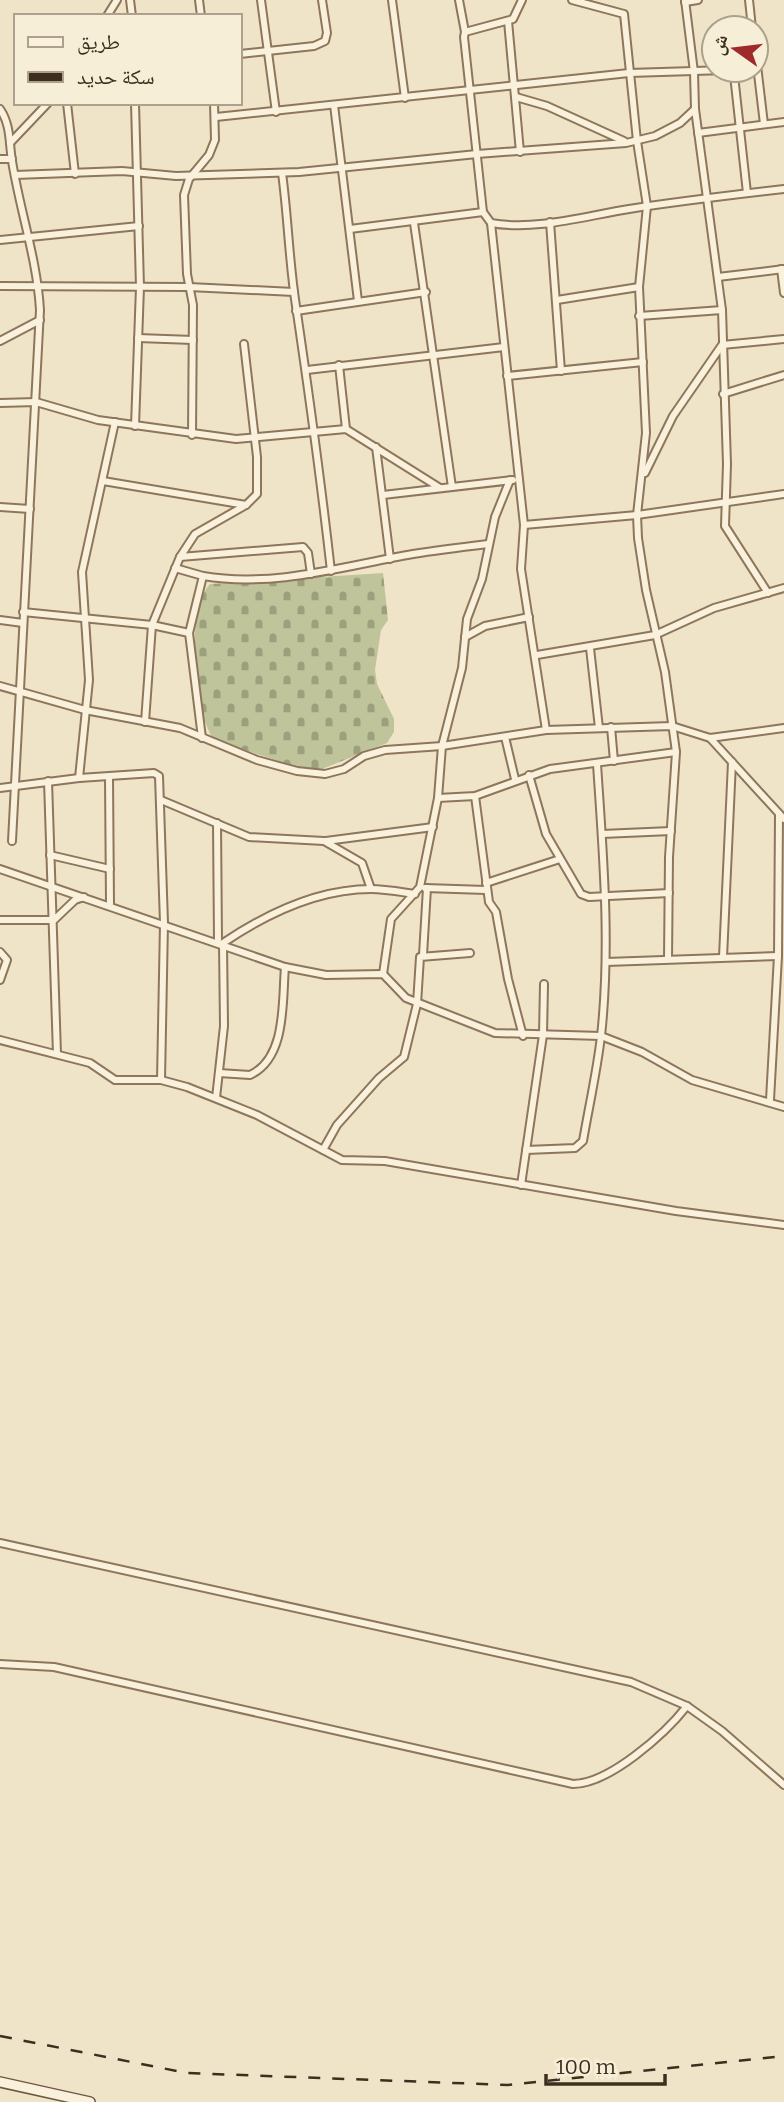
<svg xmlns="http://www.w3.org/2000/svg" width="784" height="2102" font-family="Bitter,'Noto Naskh Arabic',serif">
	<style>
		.cemetery { fill: url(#cemetery-stones) }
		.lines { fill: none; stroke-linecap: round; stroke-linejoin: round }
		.street-casing { stroke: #8d765c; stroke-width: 10 }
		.secondary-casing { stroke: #6f573f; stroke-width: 12 }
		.street { stroke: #faf1dc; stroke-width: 6 }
		.secondary { stroke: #faf1dc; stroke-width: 9 }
		.rail { stroke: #3d2e20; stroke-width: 2.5; stroke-dasharray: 12 12; stroke-linecap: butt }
	</style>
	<defs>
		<pattern id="cemetery-stones" width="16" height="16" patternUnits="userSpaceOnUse" patternTransform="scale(1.75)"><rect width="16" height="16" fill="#bfc49a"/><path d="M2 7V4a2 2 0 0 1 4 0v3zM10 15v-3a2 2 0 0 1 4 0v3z" fill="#9ca07d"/></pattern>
	</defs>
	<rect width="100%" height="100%" fill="#f0e4c8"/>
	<path class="cemetery" d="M383,573L388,620L381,630L375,670L377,684L394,719V732L387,743L322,769H304L214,740C193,711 185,611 210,584Z"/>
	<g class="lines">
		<g class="street-casing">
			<g id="street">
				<polyline points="130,0 132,16"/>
				<polyline points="199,0 201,16"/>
				<polyline points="261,0 276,112"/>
				<polyline points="392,0 405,98"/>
				<polyline points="459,0 465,32"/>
				<path d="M522,0L513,19L465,32L464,37L483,212L491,223C535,231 585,216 629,209C681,201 732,195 784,189"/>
				<polyline points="572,0 624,14 637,141 647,206 639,287 646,433 637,515 638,538 646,590 665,672 676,752 669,857 668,959"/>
				<polyline points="685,0 694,72 695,109 722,310 727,464 725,526 768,593"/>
				<polyline points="749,0 752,28"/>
				<polyline points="685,2 698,0"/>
				<polyline points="107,16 117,0"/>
				<polyline points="508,21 520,152"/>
				<polyline points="240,54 314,46 325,41 327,33 322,0"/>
				<polyline points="756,57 764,124"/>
				<polyline points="516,97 547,106 624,141"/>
				<polyline points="67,103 75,174"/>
				<polyline points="135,103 140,287 135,426"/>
				<polyline points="334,105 358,301"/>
				<path d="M0,109C11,125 9,143 12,161C20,211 37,259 40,310L12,841"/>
				<polyline points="216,117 629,73 726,70 734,75 747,193"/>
				<polyline points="698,133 784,122"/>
				<polyline points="10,143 48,103"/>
				<polyline points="0,159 12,159"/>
				<path d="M282,173C288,217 289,262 296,306C309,394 321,482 331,571"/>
				<polyline points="15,175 122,171 176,176 299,172 477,154 626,143 655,136 680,123 695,109"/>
				<polyline points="550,222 561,371"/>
				<polyline points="414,223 452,487"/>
				<polyline points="491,223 524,525 521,569 546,730"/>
				<polyline points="350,229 483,212"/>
				<polyline points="0,240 139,226"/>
				<polyline points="781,269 784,293"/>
				<polyline points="718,277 784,269"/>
				<polyline points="0,286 189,287 294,292"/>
				<polyline points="557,300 639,287"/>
				<polyline points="296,311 426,292"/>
				<polyline points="639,316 722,310"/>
				<polyline points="138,338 193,340"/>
				<polyline points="0,341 40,320"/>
				<polyline points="339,365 346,429"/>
				<polyline points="307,370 504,347"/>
				<polyline points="507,376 643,362"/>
				<polyline points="723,394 784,375"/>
				<polyline points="0,403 36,402 98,420 236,439 346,429 440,488"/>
				<polyline points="192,435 193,305 187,274 184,195 189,179 209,155 215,140 214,103"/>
				<polyline points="376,447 390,559"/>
				<polyline points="645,473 673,416 722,345 784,339"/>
				<polyline points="103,481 246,505"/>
				<polyline points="383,495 513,480"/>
				<polyline points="0,507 30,509"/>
				<polyline points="524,525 637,515 784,494"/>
				<polyline points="180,557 303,547 308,553 311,574"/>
				<polyline points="175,568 203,576"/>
				<polyline points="23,612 152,625 189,633"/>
				<polyline points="0,620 23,623"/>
				<polyline points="465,637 485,626 529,617"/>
				<polyline points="590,648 599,728"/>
				<polyline points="537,655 655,635 714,608 784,588"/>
				<polyline points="0,686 85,710 180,728 257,760 297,771 325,774 344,769 364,756 385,750 442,746 546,730 672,726 710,738 784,728"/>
				<polyline points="145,722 152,625 180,557 195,534 246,505 257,494 257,457 244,344"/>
				<polyline points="611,727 614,761"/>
				<polyline points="505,737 515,779"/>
				<path d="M202,738L189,633L203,576C274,588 344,566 413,554C438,550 463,547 488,544"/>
				<polyline points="710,738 784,819"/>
				<polyline points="529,775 546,834 581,894 589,897 669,893"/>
				<polyline points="109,777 110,904"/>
				<polyline points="79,778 89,680 82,572 115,422"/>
				<polyline points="48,781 57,1054"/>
				<polyline points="0,788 79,778 154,773 159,776 164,923 161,1080"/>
				<polyline points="475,796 489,902 496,912 508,979 523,1036"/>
				<polyline points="438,798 475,796 550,769 676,752"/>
				<polyline points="161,800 249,837 324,841 362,863 371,889"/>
				<polyline points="217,823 218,941"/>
				<polyline points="602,834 671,831"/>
				<polyline points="326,841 433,827"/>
				<polyline points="50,855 110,869"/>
				<polyline points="0,869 285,967 326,975 383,974 406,998 495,1033 601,1036 642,1052 692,1080 784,1107"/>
				<polyline points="486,883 560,859"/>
				<polyline points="425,888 486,890"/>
				<polyline points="0,920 54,920 75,900 84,897"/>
				<polyline points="0,952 7,960 0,980"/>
				<polyline points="423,955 427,888"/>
				<polyline points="723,957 732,762"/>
				<polyline points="606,962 778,956"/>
				<polyline points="383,974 391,919 420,887 438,798 442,746 462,668 467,619 482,579 495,517 510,480"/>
				<polyline points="0,1040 90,1063 115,1080 161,1080 187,1087 257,1115 342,1160 385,1161 676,1211 784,1225"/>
				<path d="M219,1073L250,1075C287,1058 282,1001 285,967"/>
				<path d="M216,1098L224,1026L223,943C266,914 319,889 371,889C385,889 401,892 415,894"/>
				<polyline points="770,1100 778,956 779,814"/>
				<polyline points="323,1150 337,1125 379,1078 404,1057 417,1004 420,957 470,953"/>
				<path d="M526,1150L575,1148L583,1141C589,1106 597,1071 601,1036C611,945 603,854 597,764"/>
				<polyline points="521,1185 543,1035 544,984"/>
				<polyline points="0,1543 631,1682 687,1706 722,1731 784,1785"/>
				<path d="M0,1664L54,1667L573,1784C609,1784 665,1734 687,1706"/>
			</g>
		</g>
		<g class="secondary-casing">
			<polyline id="secondary" points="0,2082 90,2102"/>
		</g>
		<use href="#street" class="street"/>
		<use href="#secondary" class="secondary"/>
		<polyline class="rail" points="0,2036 187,2073 508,2085 784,2056"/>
	</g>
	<rect x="14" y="14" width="228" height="91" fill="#f7eed8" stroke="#ada18e" stroke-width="2"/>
	<rect x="28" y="37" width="35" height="10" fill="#faf1dc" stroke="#ada18e" stroke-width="2"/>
	<text x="77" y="49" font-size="21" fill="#3d2e20">طريق</text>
	<rect x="28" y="72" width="35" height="10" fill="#3d2e20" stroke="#ada18e" stroke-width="2"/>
	<text x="77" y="84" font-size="21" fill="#3d2e20">سكة حديد</text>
	<g transform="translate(735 49) rotate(284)"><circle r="33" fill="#f7eed8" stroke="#ada18e" stroke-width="2"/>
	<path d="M0-5L12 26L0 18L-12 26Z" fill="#9e2a2b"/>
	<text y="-10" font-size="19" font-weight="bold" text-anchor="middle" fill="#3d2e20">ش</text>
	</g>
	<path d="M546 2074v10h119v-10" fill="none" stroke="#3d2e20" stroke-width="3.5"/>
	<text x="556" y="2074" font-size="21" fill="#3d2e20" stroke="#f7eed8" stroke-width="5" paint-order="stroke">100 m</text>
</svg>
